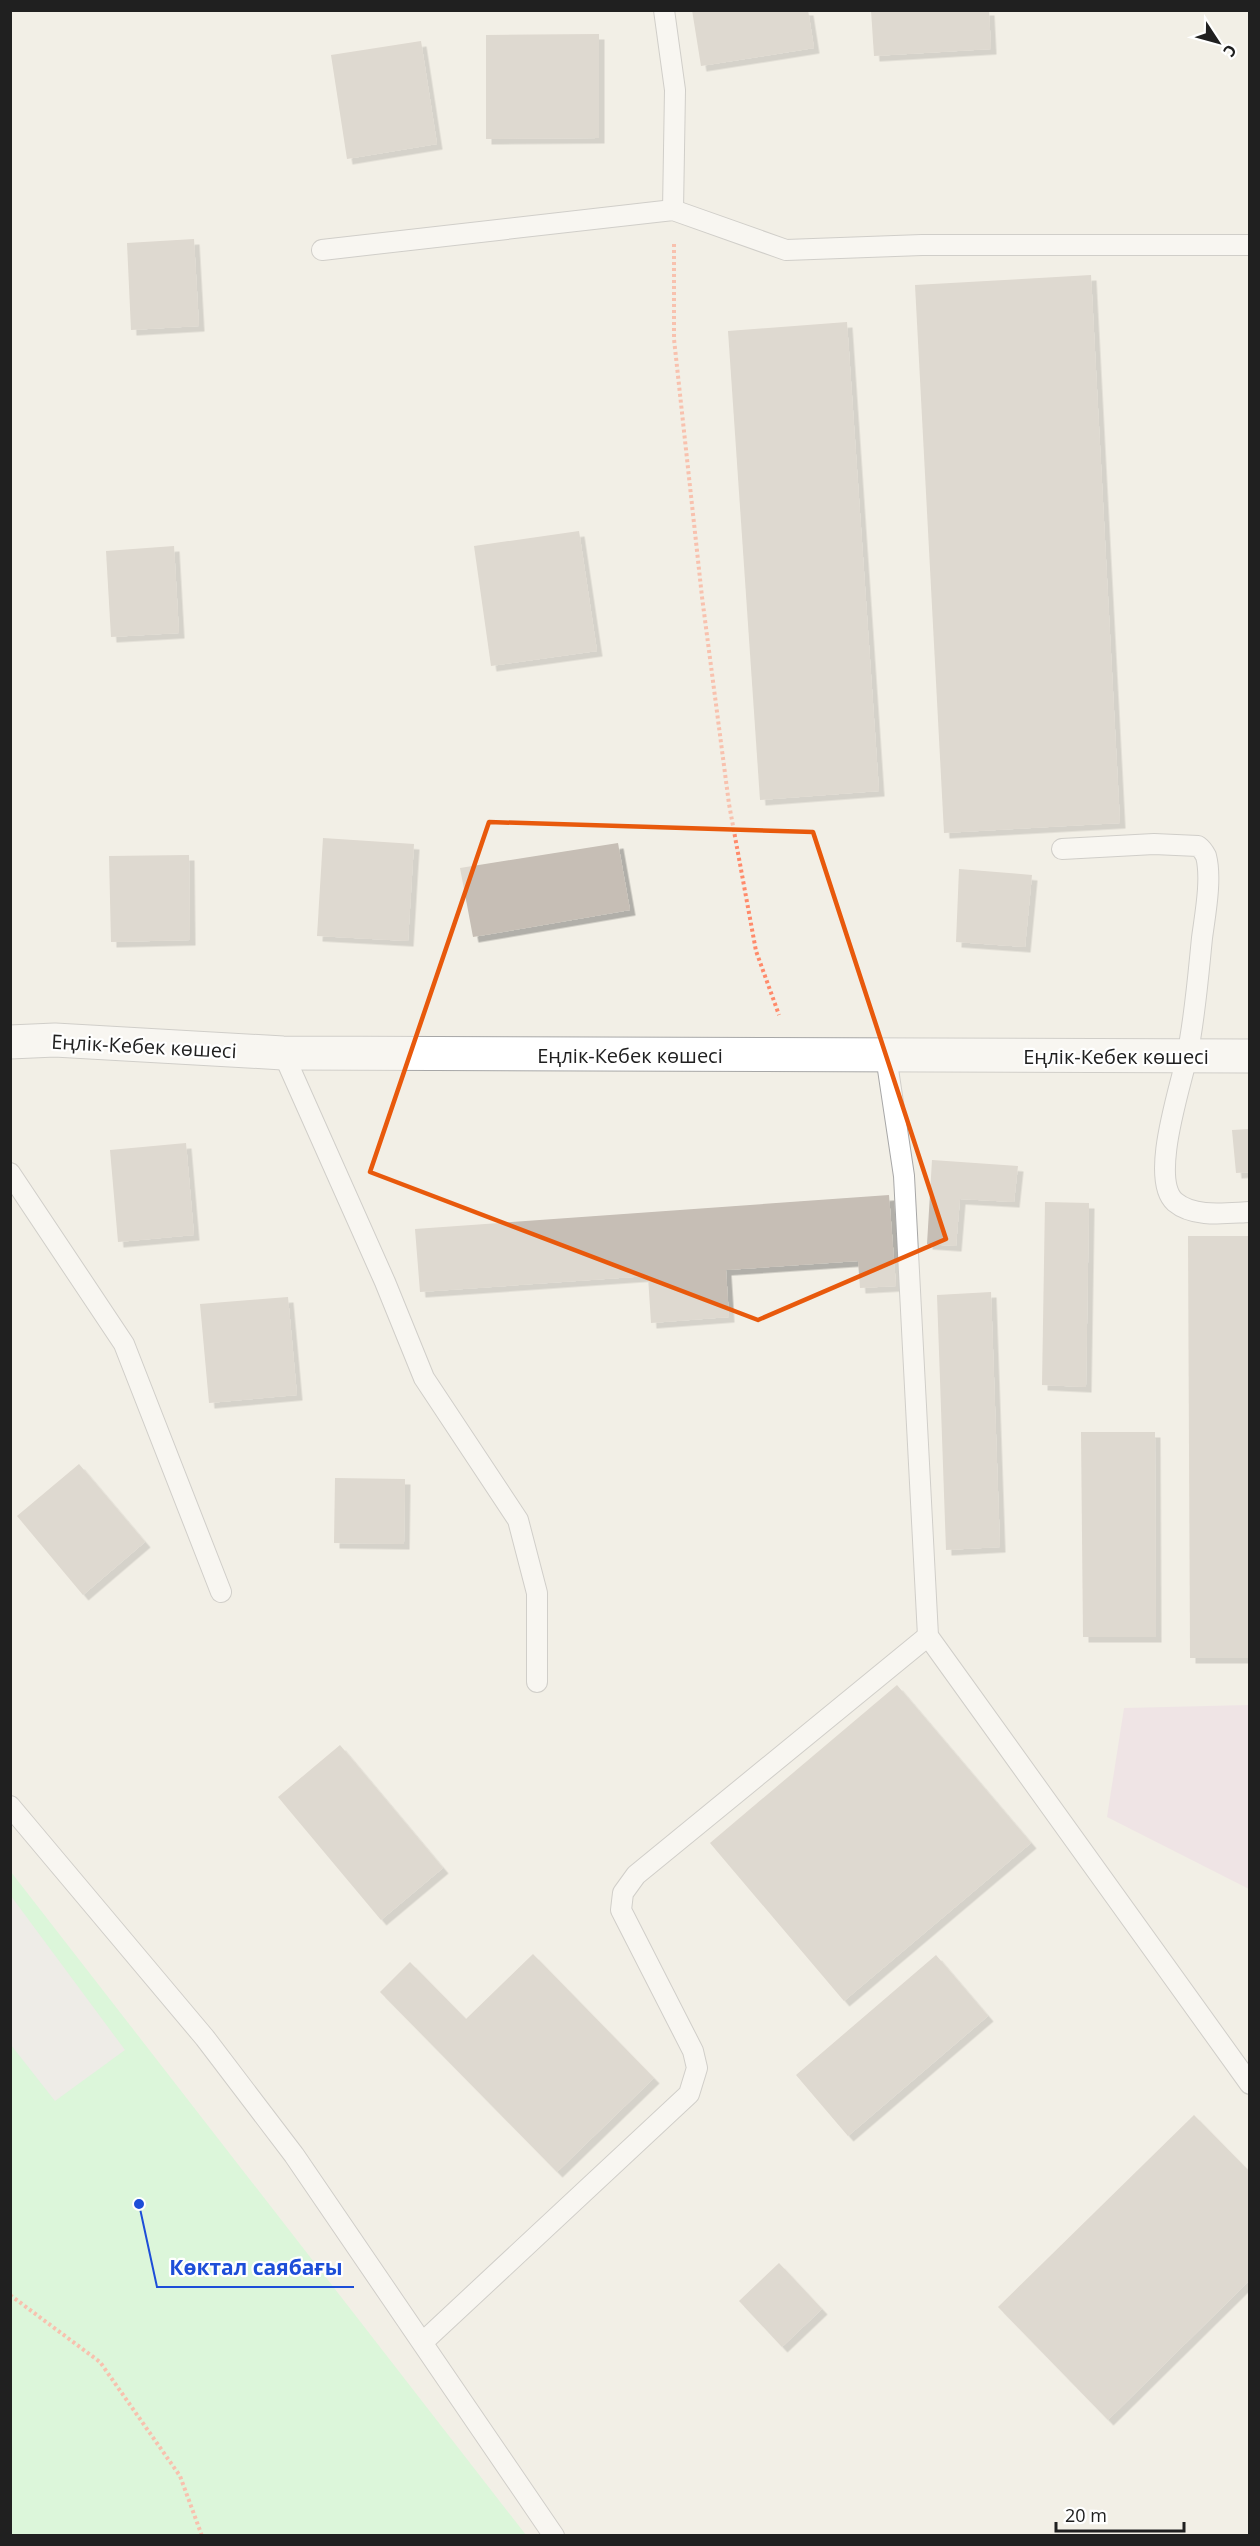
<svg xmlns="http://www.w3.org/2000/svg" width="1260" height="2546" font-family="'Open Sans',sans-serif">
	<style>
		.industrial { fill: #ebd8e5 }
		.park { fill: #c1fecd }
		.parking { fill: #e8e8e8 }
		.building { fill: #c6beb5; filter: url(#shadow) }
		.lines { fill: none; stroke-linecap: round; stroke-linejoin: round }
		.lane-casing { stroke: #a7a7a7; stroke-width: 22 }
		.street-casing { stroke: #a7a7a7; stroke-width: 35 }
		.path { stroke: #ff8a6a; stroke-width: 4; stroke-dasharray: 3 3; stroke-linecap: butt }
		.lane { stroke: #fff; stroke-width: 20 }
		.street { stroke: #fff; stroke-width: 33 }
		.marked { fill: none; stroke: #e8590c; stroke-width: 4.5; stroke-linejoin: round }
		.labels { text-anchor: middle; dominant-baseline: central; stroke-width: 4.5; stroke-linejoin: round; paint-order: stroke }
		.street-label { font-size: 20px; fill: #202020; stroke: #fff }
		.leader { fill: none; stroke: #1d4ed8; stroke-width: 2 }
		.callout-dot { fill: #1d4ed8; stroke: #fff; stroke-width: 2 }
		.callout-label { font-size: 21px; text-anchor: middle; font-weight: bold; fill: #1d4ed8; stroke: #fff; stroke-width: 4.5; stroke-linejoin: round; paint-order: stroke }
	</style>
	<defs>
		<filter id="shadow"><feDropShadow dx="5.5" dy="5.5" stdDeviation="0" flood-color="#0004"/></filter>
	</defs>
	<rect width="100%" height="100%" fill="#f2efe6"/>
	<polygon class="industrial" points="1249,1705 1250,1705 1249,1889 1107,1817 1124,1708"/>
	<polygon class="park" points="11,1872 526,2535 11,2535"/>
	<polygon class="parking" points="11,1896 125,2050 55,2101 11,2045"/>
	<g class="building">
		<polygon points="692,10 808,10 814,48 701,66"/>
		<polygon points="871,10 989,10 991,49 874,56"/>
		<polygon points="599,34 599,138 486,139 486,35"/>
		<polygon points="421,41 437,144 347,159 331,55"/>
		<polygon points="194,239 199,326 131,330 127,243"/>
		<polygon points="1091,275 1120,823 944,833 915,285"/>
		<polygon points="847,322 879,791 760,800 728,331"/>
		<polygon points="579,531 597,651 491,666 474,546"/>
		<polygon points="174,546 179,633 111,637 106,551"/>
		<polygon points="323,838 414,844 408,941 317,936"/>
		<polygon points="618,843 630,910 473,937 460,868"/>
		<polygon points="189,855 190,940 111,942 109,856"/>
		<polygon points="959,869 1032,875 1025,947 956,942"/>
		<polygon points="1250,1129 1250,1172 1236,1173 1232,1130"/>
		<polygon points="186,1143 194,1235 118,1242 110,1150"/>
		<polygon points="932,1160 1018,1166 1014,1202 960,1199 956,1246 927,1244"/>
		<polygon points="889,1195 896,1286 860,1288 858,1261 726,1270 729,1317 651,1323 648,1276 420,1292 415,1229"/>
		<polygon points="1045,1202 1089,1203 1086,1387 1042,1385"/>
		<polygon points="1188,1236 1250,1236 1250,1658 1190,1658"/>
		<polygon points="991,1292 1000,1547 946,1550 937,1295"/>
		<polygon points="288,1297 297,1395 209,1403 200,1304"/>
		<polygon points="1081,1432 1155,1432 1156,1637 1083,1637"/>
		<polygon points="79,1464 145,1542 83,1595 17,1516"/>
		<polygon points="335,1478 405,1479 404,1544 334,1543"/>
		<polygon points="897,1685 1031,1843 844,2001 710,1843"/>
		<polygon points="340,1745 443,1868 381,1920 278,1797"/>
		<polygon points="533,1954 654,2078 557,2172 380,1992 410,1962 466,2019"/>
		<polygon points="936,1955 988,2016 848,2136 796,2075"/>
		<polygon points="1194,2115 1250,2172 1250,2280 1108,2420 998,2307"/>
		<polygon points="779,2263 822,2309 782,2347 739,2301"/>
	</g>
	<g class="lines">
		<g class="lane-casing">
			<g id="lane">
				<polyline points="664,10 675,90 673,210"/>
				<polyline points="322,250 673,210 786,250 922,245 1250,245"/>
				<path d="M1062,849L1154,844L1198,846C1202,849 1204,852 1206,856C1212,879 1205,915 1202,938C1198,978 1195,1017 1187,1056C1181,1086 1149,1179 1175,1202C1194,1218 1226,1213 1250,1212"/>
				<polyline points="283,1053 385,1282 424,1378 518,1520 537,1593 537,1682"/>
				<polyline points="886,1056 904,1176 928,1636 1250,2084"/>
				<polyline points="10,1173 124,1344 221,1592"/>
				<polyline points="10,1806 205,2038 294,2155 554,2536"/>
				<polyline points="423,2342 689,2094 697,2068 693,2051 621,1910 623,1893 636,1875 928,1636"/>
			</g>
		</g>
		<g class="street-casing">
			<polyline id="street" points="10,1042 55,1040 283,1053 1250,1056"/>
		</g>
		<g class="path">
			<polyline points="674,244 674,339 702,597 729,804 756,951 779,1015"/>
			<polyline points="10,2295 100,2362 180,2476 202,2536"/>
		</g>
		<use href="#lane" class="lane"/>
		<use href="#street" class="street"/>
	</g>
	<path d="M0 0H1260V2546H0ZM489,822L813,832L946,1239L758,1320L370,1172Z" fill="#f2efe6" fill-opacity=".55" fill-rule="evenodd"/>
	<path class="marked" d="M489,822L813,832L946,1239L758,1320L370,1172Z"/>
	<g class="labels">
		<g class="street-label">
			<text transform="translate(144 1046) rotate(3)">Еңлік-Кебек көшесі</text>
			<text x="630" y="1055">Еңлік-Кебек көшесі</text>
			<text x="1116" y="1056">Еңлік-Кебек көшесі</text>
		</g>
	</g>
	<path class="leader" d="M139 2204L157 2287H354"/>
	<circle class="callout-dot" cx="139" cy="2204" r="6"/>
	<g class="callout-label">
		<text x="256" y="2275">Көктал саябағы</text>
	</g>
	<rect width="1260" height="2546" fill="none" stroke="#202020" stroke-width="24"/>
	<g transform="translate(1218 42) rotate(126)" stroke="#ffffff" stroke-width="4.5" paint-order="stroke">
	<path d="M0-4.5L10 22L0 15L-10 22Z" fill="#202020"/>
	<text y="-9" font-size="16" font-weight="bold" text-anchor="middle" fill="#202020">С</text>
	</g>
	<path d="M1056 2522v9h128v-9" fill="none" stroke="#202020" stroke-width="3"/>
	<text x="1065" y="2522" font-size="18" fill="#202020" stroke="#ffffff" stroke-width="4.5" paint-order="stroke">20 m</text>
</svg>
